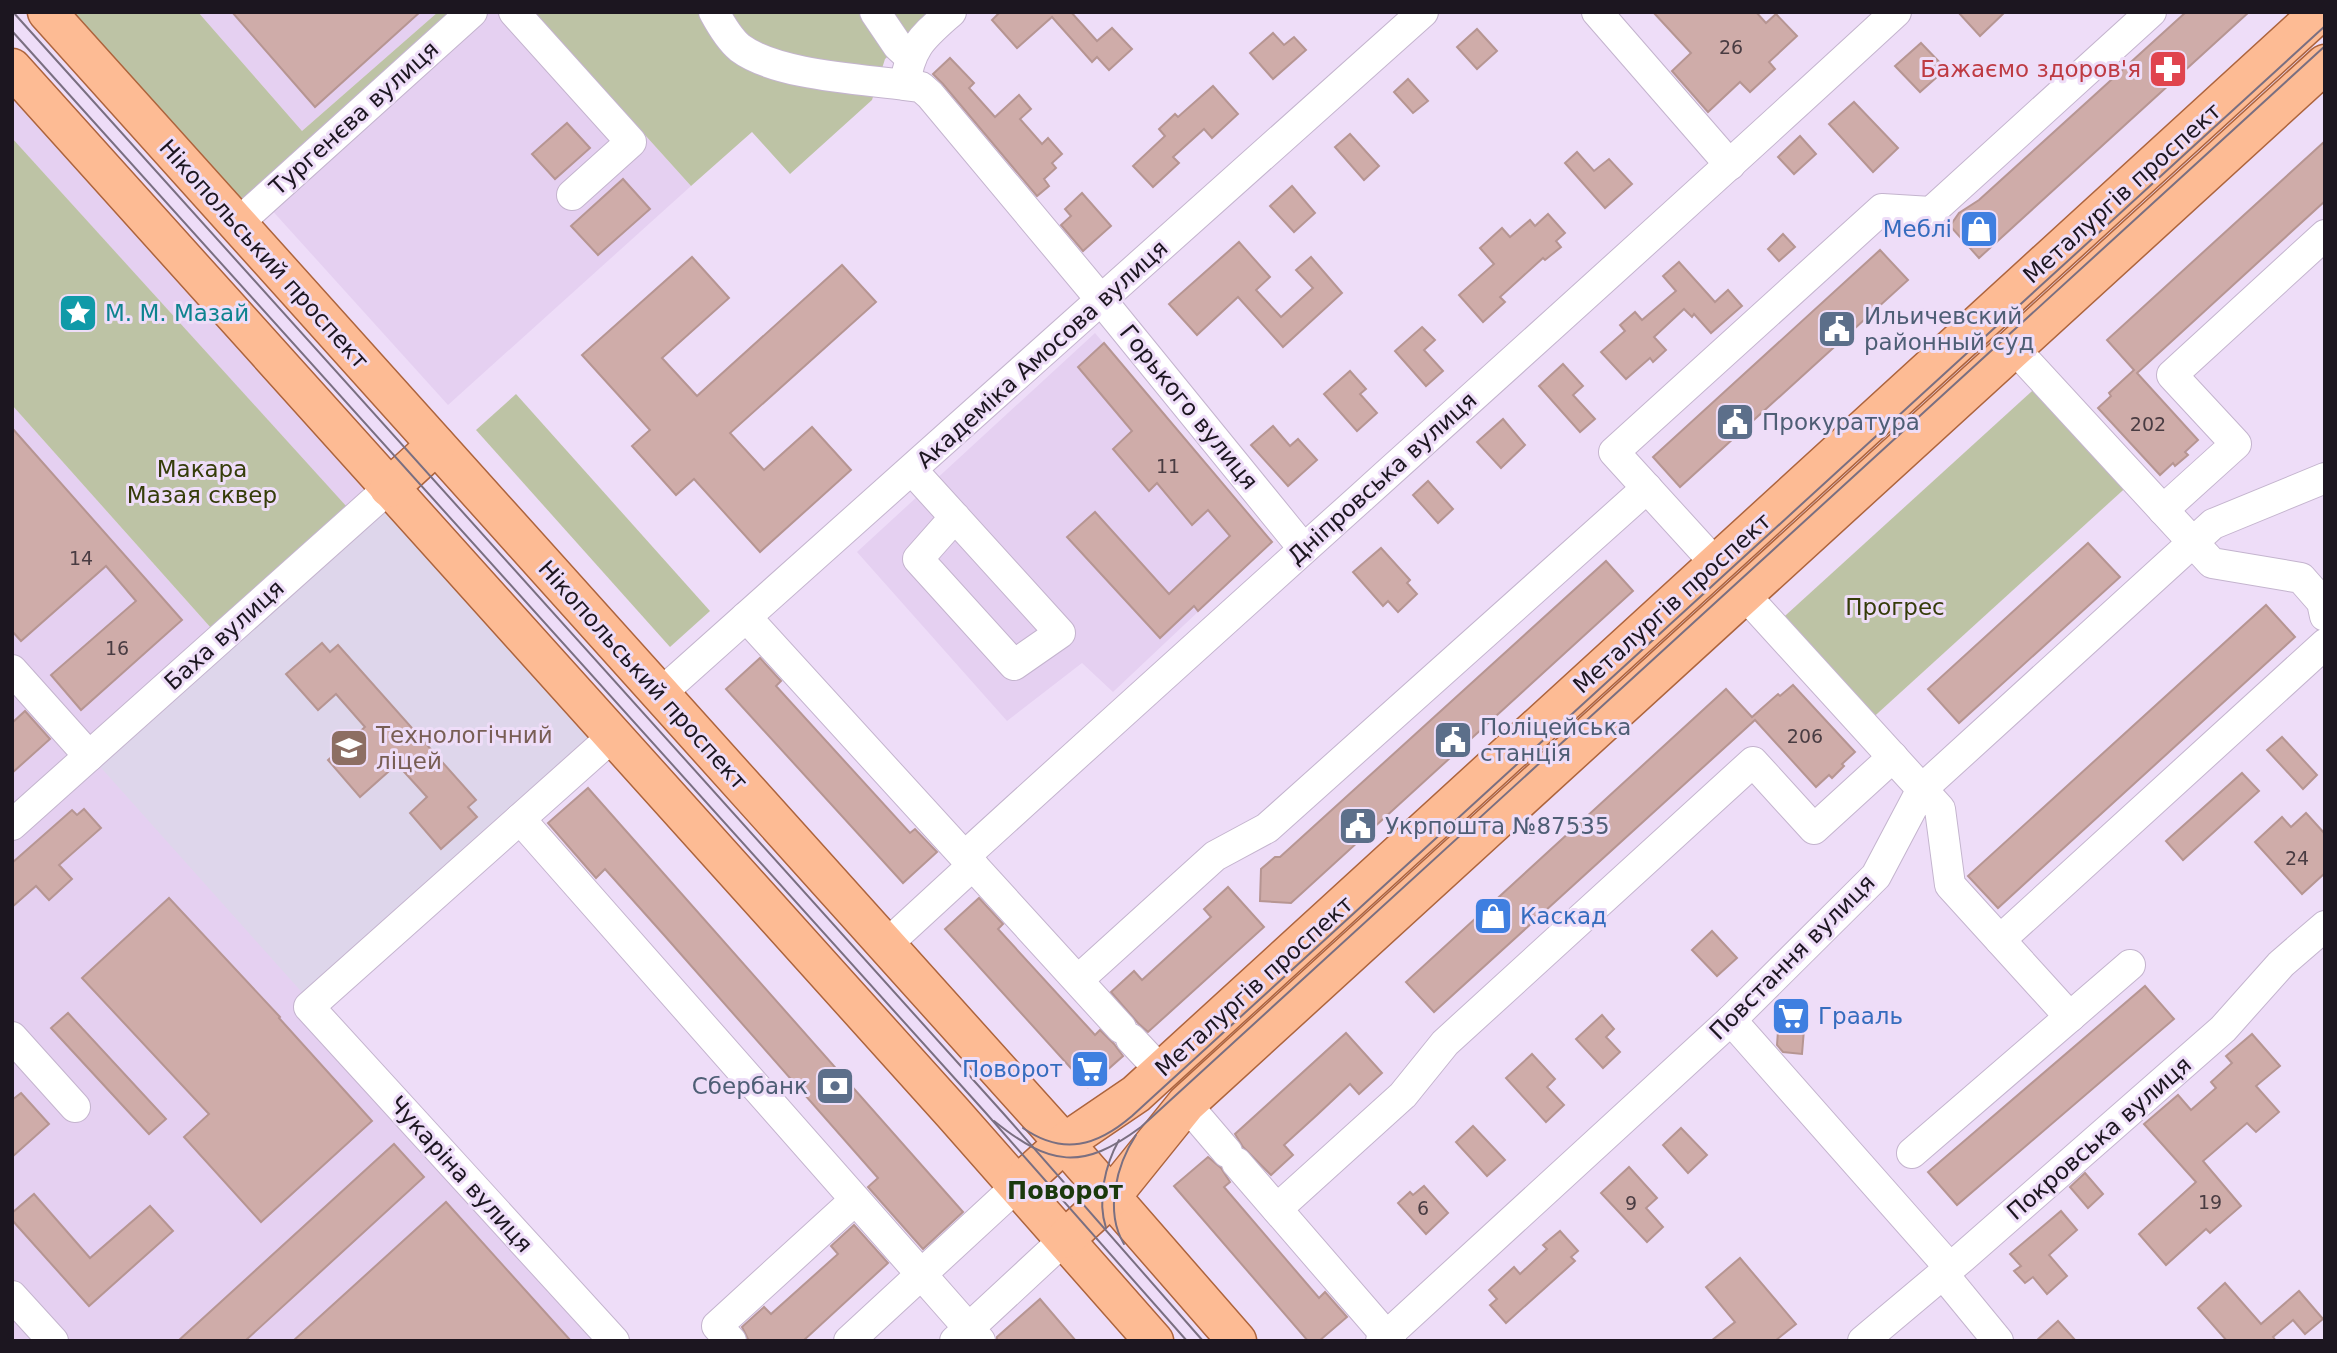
<svg xmlns="http://www.w3.org/2000/svg" width="2337" height="1353" font-family="'DejaVu Sans',sans-serif">
	<style>
		.built { fill: #e5d0f1 }
		.education { fill: #ded6eb }
		.green { fill: #bdc3a5 }
		.building { fill: #cfaca9; stroke: #b69592; stroke-width: 2 }
		.lines { fill: none; stroke-linecap: round; stroke-linejoin: round }
		.minor-casing { stroke: #c4b4ce; stroke-width: 32 }
		.major-casing { stroke: #ad643d; stroke-width: 41 }
		.minor { stroke: #fff; stroke-width: 30 }
		.major { stroke: #fdbb94; stroke-width: 38 }
		.tram { stroke: #7a6f81; stroke-width: 2 }
		.labels { text-anchor: middle; dominant-baseline: central; stroke-width: 6; stroke-linejoin: round; paint-order: stroke }
		.number-label { font-size: 19px; fill: #493c42 }
		.health-label { font-size: 23px; fill: #be3a42; stroke: #eeddf8; text-anchor: end }
		.street-label { font-size: 23px; fill: #1c1620; stroke: #eeddf8 }
		.shop-label { font-size: 23px; fill: #366cbe; stroke: #eeddf8; text-anchor: end }
		.culture-label { font-size: 23px; fill: #0d838f; stroke: #eeddf8; text-anchor: start }
		.service-label { font-size: 23px; fill: #4e5e75; stroke: #eeddf8; text-anchor: start }
		.park-label { font-size: 23px; fill: #353c09; stroke: #eeddf8 }
		.education-label { font-size: 23px; fill: #785e54; stroke: #eeddf8; text-anchor: start }
		.neighbourhood-label { font-size: 24px; font-weight: bold; fill: #1b390c; stroke: #eeddf8 }
	</style>
	<rect width="100%" height="100%" fill="#eeddf8"/>
	<g class="built">
		<polygon points="198,12 438,12 302,131"/>
		<polygon points="486,12 534,12 691,186 448,405 269,207"/>
		<polygon points="12,88 388,498 96,760 619,1341 12,1341 12,405 211,628 346,507 12,138"/>
		<polygon points="1095,333 1272,542 1113,692 1082,663 1007,721 857,552"/>
	</g>
	<polygon class="education" points="388,498 602,735 307,998 95,761"/>
	<g class="green">
		<polygon points="58,12 198,12 302,131 438,12 458,12 237,211"/>
		<polygon points="534,12 936,12 885,59 872,100 790,174 752,132 691,186"/>
		<polygon points="12,138 347,507 211,628 12,405"/>
		<polygon points="2041,383 2132,482 1867,723 1776,624"/>
		<polygon points="516,394 710,611 670,647 476,430"/>
	</g>
	<g class="building">
		<polygon points="232,12 420,12 315,107"/>
		<polygon points="1000,12 1071,12 1097,41 1112,28 1132,49 1109,70 1097,57 1092,62 1052,17 1017,48 992,20"/>
		<polygon points="1653,12 1756,12 1766,23 1776,14 1797,36 1769,62 1775,69 1750,92 1740,82 1708,112 1672,71 1691,53"/>
		<polygon points="1958,12 2005,12 1980,36"/>
		<polygon points="2186,12 2249,12 1979,258 1950,226 1959,213 1979,200"/>
		<polygon points="1477,29 1497,51 1477,69 1457,47"/>
		<polygon points="1273,33 1284,45 1294,37 1306,50 1273,79 1250,53"/>
		<polygon points="1921,43 1946,69 1920,92 1895,66"/>
		<polygon points="950,58 974,83 969,88 995,117 1019,95 1031,109 1020,119 1042,144 1048,138 1062,154 1052,163 1056,168 1044,179 1049,186 1037,196 943,84 933,74"/>
		<polygon points="1408,79 1428,101 1413,113 1394,92"/>
		<polygon points="1213,86 1238,114 1212,138 1204,129 1173,157 1179,163 1153,187 1133,166 1165,136 1159,129 1175,114 1178,117"/>
		<polygon points="1854,102 1898,148 1873,172 1829,124"/>
		<polygon points="567,123 590,148 555,179 532,154"/>
		<polygon points="1350,134 1379,166 1364,180 1335,147"/>
		<polygon points="1800,136 1816,154 1794,174 1778,157"/>
		<polygon points="2325,141 2325,201 2137,373 2198,440 2185,452 2188,455 2175,466 2173,463 2160,475 2098,408 2111,396 2109,393 2134,370 2107,340"/>
		<polygon points="1577,152 1594,171 1609,159 1632,184 1605,208 1565,163"/>
		<polygon points="623,179 650,209 598,255 571,226"/>
		<polygon points="1292,186 1315,213 1294,232 1270,206"/>
		<polygon points="1082,193 1111,226 1083,251 1061,225 1071,216 1065,209"/>
		<polygon points="1548,214 1565,233 1556,241 1561,247 1545,260 1543,258 1500,297 1505,302 1483,322 1459,295 1494,264 1480,248 1502,228 1510,237 1530,220 1535,226"/>
		<polygon points="1783,234 1795,247 1779,261 1768,249"/>
		<polygon points="1239,242 1270,277 1256,290 1281,317 1313,288 1296,270 1311,257 1342,293 1283,347 1238,297 1197,335 1169,304"/>
		<polygon points="1880,250 1908,280 1680,487 1653,457"/>
		<polygon points="692,257 729,298 662,358 697,396 842,265 876,302 730,433 764,470 812,427 851,470 760,552 694,479 676,495 632,446 650,430 582,355"/>
		<polygon points="1679,262 1715,302 1728,290 1742,306 1711,333 1694,314 1692,317 1684,309 1654,337 1666,350 1653,362 1650,358 1626,379 1601,352 1625,331 1620,325 1635,312 1642,320 1676,291 1663,276"/>
		<polygon points="1422,327 1435,340 1424,350 1443,371 1426,386 1395,351"/>
		<polygon points="1104,343 1272,542 1198,611 1194,606 1160,638 1067,537 1095,512 1169,594 1230,536 1208,510 1192,525 1157,483 1149,491 1113,449 1132,431 1078,367"/>
		<polygon points="1563,364 1583,386 1573,395 1595,419 1580,432 1539,386"/>
		<polygon points="1350,371 1366,389 1360,394 1377,413 1357,431 1324,394"/>
		<polygon points="1503,419 1525,445 1501,468 1477,442"/>
		<polygon points="1273,426 1290,446 1298,439 1317,460 1288,486 1251,445"/>
		<polygon points="12,428 182,620 81,710 51,675 136,601 106,566 21,641 12,631"/>
		<polygon points="1428,481 1453,509 1438,523 1413,495"/>
		<polygon points="2088,543 2120,577 1959,723 1928,689"/>
		<polygon points="1381,548 1410,580 1407,583 1417,594 1398,612 1388,601 1383,606 1353,572"/>
		<polygon points="1606,561 1633,591 1291,903 1260,901 1261,869 1275,857 1280,857"/>
		<polygon points="2266,605 2295,637 1998,908 1968,876"/>
		<polygon points="322,643 330,652 338,645 476,800 468,807 477,817 441,849 410,813 427,797 397,764 360,797 328,760 365,727 336,694 318,710 286,674"/>
		<polygon points="760,658 781,681 776,686 910,833 915,829 937,852 903,883 726,689"/>
		<polygon points="1793,685 1855,752 1842,764 1844,766 1832,778 1829,775 1816,787 1755,720 1434,1012 1406,982 1726,689 1752,717 1778,694 1780,696"/>
		<polygon points="25,711 50,739 12,773 12,723"/>
		<polygon points="2282,737 2317,775 2303,789 2267,750"/>
		<polygon points="2242,773 2259,791 2183,860 2166,841"/>
		<polygon points="588,788 963,1212 923,1249 868,1187 878,1178 664,935 605,869 596,878 548,823"/>
		<polygon points="84,809 101,828 59,865 72,879 49,900 36,886 12,907 12,863 72,810 77,815"/>
		<polygon points="2306,813 2325,834 2325,873 2302,894 2255,842 2282,817 2291,827"/>
		<polygon points="1228,887 1264,927 1148,1032 1138,1023 1111,992 1134,971 1142,980 1211,917 1204,909"/>
		<polygon points="169,898 280,1017 279,1018 372,1121 261,1222 184,1137 209,1114 82,978"/>
		<polygon points="979,898 1003,924 998,929 1095,1035 1100,1030 1114,1044 1123,1056 1088,1087 945,929"/>
		<polygon points="1712,931 1737,958 1717,976 1692,950"/>
		<polygon points="2145,986 2174,1019 1957,1205 1928,1172"/>
		<polygon points="1780,1003 1806,1005 1802,1054 1783,1052 1777,1045"/>
		<polygon points="68,1013 166,1119 149,1134 51,1028"/>
		<polygon points="1602,1015 1614,1029 1606,1037 1620,1052 1603,1068 1576,1039"/>
		<polygon points="1346,1033 1382,1073 1359,1094 1350,1084 1317,1115 1284,1145 1293,1155 1271,1175 1243,1147 1235,1134"/>
		<polygon points="2252,1034 2280,1066 2256,1086 2279,1112 2256,1132 2247,1123 2203,1161 2241,1206 2210,1233 2206,1229 2166,1265 2139,1234 2196,1182 2144,1124 2178,1095 2191,1110 2216,1088 2211,1082 2232,1063 2226,1056"/>
		<polygon points="1532,1054 1555,1079 1547,1087 1564,1105 1546,1122 1506,1078"/>
		<polygon points="21,1093 49,1124 12,1157 12,1100"/>
		<polygon points="1473,1126 1505,1160 1487,1176 1456,1142"/>
		<polygon points="1681,1128 1707,1155 1688,1173 1663,1145"/>
		<polygon points="394,1144 424,1177 245,1341 178,1341"/>
		<polygon points="1208,1157 1221,1168 1230,1182 1224,1187 1319,1298 1325,1292 1347,1317 1319,1341 1308,1341 1174,1186"/>
		<polygon points="1629,1167 1657,1198 1646,1208 1663,1227 1647,1242 1601,1193"/>
		<polygon points="2085,1173 2103,1194 2088,1208 2070,1187"/>
		<polygon points="1424,1186 1448,1213 1426,1234 1398,1203 1410,1192 1413,1195"/>
		<polygon points="34,1194 90,1258 150,1206 173,1231 89,1306 12,1220 12,1213"/>
		<polygon points="446,1202 571,1341 293,1341"/>
		<polygon points="2061,1211 2077,1230 2049,1255 2067,1276 2047,1294 2033,1277 2025,1283 2014,1271 2021,1266 2010,1254"/>
		<polygon points="854,1225 888,1263 803,1341 749,1341 742,1327 764,1307 771,1314 838,1254 831,1246"/>
		<polygon points="1560,1231 1578,1251 1571,1257 1575,1261 1506,1323 1490,1305 1497,1299 1489,1290 1514,1267 1520,1274 1547,1249 1543,1245"/>
		<polygon points="1740,1258 1796,1324 1775,1341 1711,1341 1735,1322 1706,1287"/>
		<polygon points="2225,1283 2261,1324 2299,1291 2323,1319 2305,1334 2293,1320 2273,1337 2276,1341 2227,1341 2198,1308"/>
		<polygon points="1040,1299 1076,1341 997,1341 997,1337"/>
		<polygon points="2058,1321 2076,1341 2036,1341"/>
	</g>
	<g class="lines">
		<g class="minor-casing">
			<g id="minor">
				<polyline points="514,12 631,142 572,195"/>
				<path d="M714,12C721,25 729,39 740,48C776,75 859,79 905,85C910,46 923,37 951,12"/>
				<polyline points="875,12 898,46 911,58"/>
				<polyline points="1597,12 1730,165"/>
				<polyline points="905,85 921,87 930,95 1102,301 1303,548"/>
				<polyline points="237,224 472,12"/>
				<polyline points="2014,348 2212,563 2301,578 2322,602 2325,616"/>
				<polyline points="912,470 1060,633 1014,665 918,559 955,517"/>
				<polyline points="2163,510 2236,444 2172,375 2325,235"/>
				<polyline points="1716,564 1614,452 1882,209 1931,212 2151,12"/>
				<polyline points="1744,594 1940,809 1950,885 2070,1017"/>
				<polyline points="746,617 1121,1028"/>
				<polyline points="12,670 89,756"/>
				<polyline points="660,694 1423,12"/>
				<polyline points="613,736 309,1007 614,1341"/>
				<polyline points="520,819 980,1341"/>
				<polyline points="12,825 389,488"/>
				<path d="M965,856C1274,574 1588,296 1896,12"/>
				<polyline points="2000,940 2325,644"/>
				<polyline points="886,945 973,865"/>
				<polyline points="1078,980 1215,856 1267,828 1647,488"/>
				<polyline points="1731,1020 1950,1268"/>
				<polyline points="12,1037 75,1107"/>
				<polyline points="1131,1039 1161,1071"/>
				<polyline points="1186,1104 1227,1152"/>
				<polyline points="1912,1153 2130,965"/>
				<polyline points="1237,1163 1391,1341"/>
				<polyline points="1277,1209 1403,1095 1445,1043 1753,762 1814,829 1893,757"/>
				<polyline points="1943,1274 1998,1341"/>
				<polyline points="12,1296 53,1341"/>
				<polyline points="731,1341 717,1326 855,1200"/>
				<polyline points="849,1341 1018,1185"/>
				<polyline points="955,1341 1065,1239"/>
				<polyline points="1381,1341 1731,1020 1876,876 1922,789 2213,524 2325,478"/>
				<polyline points="1863,1341 1963,1257 2223,1029 2281,964 2325,926"/>
			</g>
		</g>
		<g class="major-casing">
			<g id="major">
				<polyline points="47,12 1066,1145 1237,1341"/>
				<polyline points="12,68 953,1113 1154,1341"/>
				<polyline points="389,488 436,445"/>
				<polyline points="1018,1185 1064,1143 1136,1094 2320,12"/>
				<polyline points="1065,1239 1111,1197 1186,1104 2325,64"/>
			</g>
		</g>
		<use href="#minor" class="minor"/>
		<use href="#major" class="major"/>
		<g class="tram">
			<polyline points="13,12 1003,1113 1203,1341"/>
			<polyline points="12,31 985,1112 1187,1341"/>
			<path d="M994,1121C1050,1166 1082,1171 1141,1127L2325,46"/>
			<path d="M1023,1128C1063,1156 1097,1146 1132,1116L2325,26"/>
			<path d="M1106,1228C1097,1200 1105,1165 1119,1140"/>
			<path d="M1124,1244C1104,1211 1117,1164 1136,1135"/>
		</g>
	</g>
	<defs>
		<g id="pharmacy-square" transform="scale(2.0125)"><rect x="-9" y="-9" width="18" height="18" rx="4" fill="#e0444e" stroke="#eeddf8"/><path d="M-2-6h4v4h4v4h-4v4h-4v-4h-4v-4h4Z" fill="#fff"/></g>
		<g id="shop-square" transform="scale(2.0125)"><rect x="-9" y="-9" width="18" height="18" rx="4" fill="#3f7fe0" stroke="#eeddf8"/><path d="M-5-2.5h2.3a2.7 3.5 0 0 1 5.4 0H5L5.5 6h-11ZM-1.5-2.5h3a1.5 2.3 0 0 0-3 0Z" fill="#fff"/></g>
		<g id="sight-square" transform="scale(2.0125)"><rect x="-9" y="-9" width="18" height="18" rx="4" fill="#0f9aa8" stroke="#eeddf8"/><path d="M0-6L1.8-2.2L6-1.7L2.9 1.2L3.7 5.4L0 3.3L-3.7 5.4L-2.9 1.2L-6-1.7L-1.8-2.2Z" fill="#fff"/></g>
		<g id="civic-square" transform="scale(2.0125)"><rect x="-9" y="-9" width="18" height="18" rx="4" fill="#5c6f8a" stroke="#eeddf8"/><path d="M-.6-6.5H3V-4.5H.6V-3L4-1V1h2V6H-6V1h2V-1L-.6-3ZM-1.2 2.5V6h2.4V2.5Z" fill="#fff"/></g>
		<g id="school-square" transform="scale(2.0125)"><rect x="-9" y="-9" width="18" height="18" rx="4" fill="#8d6e63" stroke="#eeddf8"/><path d="M0-5L7-2L0 1L-7-2ZM-4 1L0 2.5L4 1V4Q0 6-4 4Z" fill="#fff"/></g>
		<g id="supermarket-square" transform="scale(2.0125)"><rect x="-9" y="-9" width="18" height="18" rx="4" fill="#3f7fe0" stroke="#eeddf8"/><path d="M-6-5.5h2.5l.6 2H6L4.5 2H-2.5L-4.4-4H-6ZM-1.5 3.2a1.3 1.3 0 1 0 .1 0ZM3 3.2a1.3 1.3 0 1 0 .1 0Z" fill="#fff"/></g>
		<g id="bank-square" transform="scale(2.0125)"><rect x="-9" y="-9" width="18" height="18" rx="4" fill="#5c6f8a" stroke="#eeddf8"/><path d="M-6-4H6V4H-6ZM0-2.3a2.3 2.3 0 1 0 0 4.6a2.3 2.3 0 1 0 0-4.6Z" fill="#fff"/></g>
	</defs>
	<g fill-rule="evenodd">
		<use href="#pharmacy-square" x="2168" y="69"/>
		<use href="#shop-square" x="1979" y="229"/>
		<use href="#sight-square" x="78" y="313"/>
		<use href="#civic-square" x="1837" y="329"/>
		<use href="#civic-square" x="1735" y="422"/>
		<use href="#civic-square" x="1453" y="740"/>
		<use href="#school-square" x="349" y="748"/>
		<use href="#civic-square" x="1358" y="826"/>
		<use href="#shop-square" x="1493" y="916"/>
		<use href="#supermarket-square" x="1791" y="1016"/>
		<use href="#supermarket-square" x="1090" y="1069"/>
		<use href="#bank-square" x="835" y="1086"/>
	</g>
	<g class="labels">
		<g class="number-label">
			<text x="1731" y="47">26</text>
			<text x="2148" y="424">202</text>
			<text x="1168" y="466">11</text>
			<text x="81" y="558">14</text>
			<text x="117" y="648">16</text>
			<text x="1805" y="736">206</text>
			<text x="2297" y="858">24</text>
			<text x="2210" y="1202">19</text>
			<text x="1631" y="1203">9</text>
			<text x="1423" y="1208">6</text>
		</g>
		<g class="health-label">
			<text x="2141" y="69">Бажаємо здоров'я</text>
		</g>
		<g class="street-label">
			<text transform="translate(354 118) rotate(-42)">Тургенєва вулиця</text>
			<text transform="translate(2122 193) rotate(-42)">Металургів проспект</text>
			<text transform="translate(264 254) rotate(48)">Нікопольський проспект</text>
			<text transform="translate(1042 354) rotate(-42)">Академіка Амосова вулиця</text>
			<text transform="translate(1189 407) rotate(51)">Горького вулиця</text>
			<text transform="translate(1382 478) rotate(-42)">Дніпровська вулиця</text>
			<text transform="translate(1672 603) rotate(-42)">Металургів проспект</text>
			<text transform="translate(224 635) rotate(-42)">Баха вулиця</text>
			<text transform="translate(643 675) rotate(48)">Нікопольський проспект</text>
			<text transform="translate(1792 957) rotate(-45)">Повстання вулиця</text>
			<text transform="translate(1254 986) rotate(-42)">Металургів проспект</text>
			<text transform="translate(2099 1138) rotate(-41)">Покровська вулиця</text>
			<text transform="translate(461 1174) rotate(48)">Чукаріна вулиця</text>
		</g>
		<g class="shop-label">
			<text x="1952" y="229">Меблі</text>
			<text x="1520" y="916" text-anchor="start">Каскад</text>
			<text x="1818" y="1016" text-anchor="start">Грааль</text>
			<text x="1063" y="1069">Поворот</text>
		</g>
		<g class="culture-label">
			<text x="105" y="313">М. М. Мазай</text>
		</g>
		<g class="service-label">
			<text x="1864" y="316">Ильичевский<tspan x="1864" dy="26">районный суд</tspan></text>
			<text x="1762" y="422">Прокуратура</text>
			<text x="1480" y="727">Поліцейська<tspan x="1480" dy="26">станція</tspan></text>
			<text x="1385" y="826">Укрпошта №87535</text>
			<text x="808" y="1086" text-anchor="end">Сбербанк</text>
		</g>
		<g class="park-label">
			<text x="202" y="469">Макара<tspan x="202" dy="26">Мазая сквер</tspan></text>
			<text x="1895" y="607">Прогрес</text>
		</g>
		<g class="education-label">
			<text x="376" y="735">Технологічний<tspan x="376" dy="26">ліцей</tspan></text>
		</g>
		<g class="neighbourhood-label">
			<text x="1065" y="1191">Поворот</text>
		</g>
	</g>
	<rect width="2337" height="1353" fill="none" stroke="#1c1620" stroke-width="28"/>
</svg>
